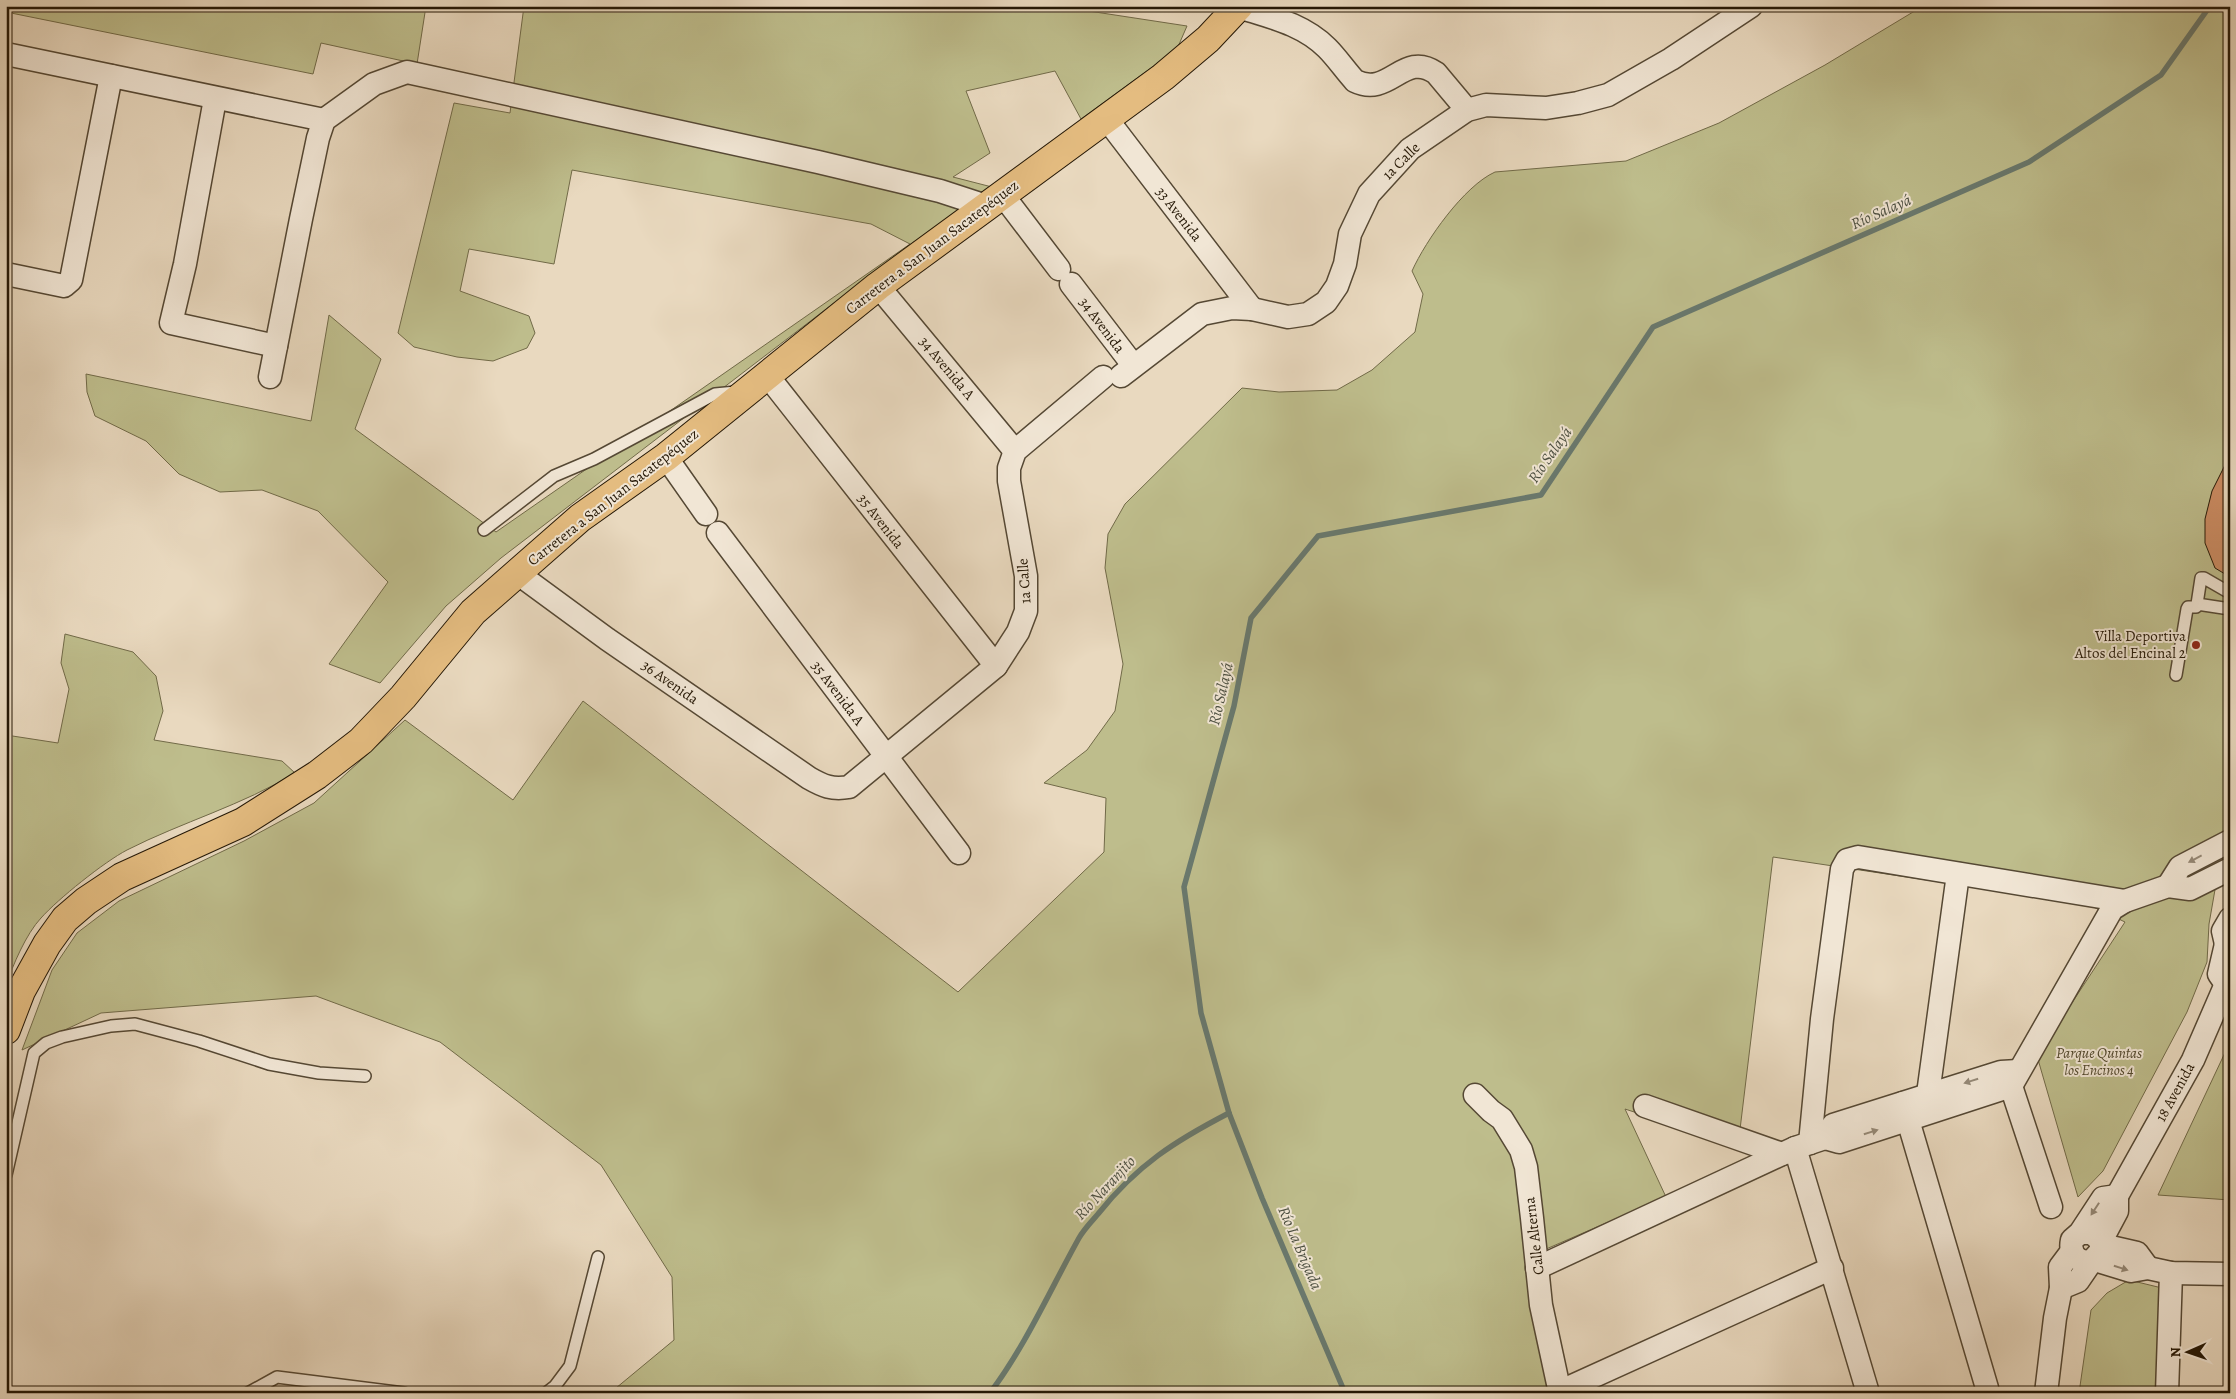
<svg xmlns="http://www.w3.org/2000/svg" width="2236" height="1399" font-family="Alegreya,serif">
	<style>
		.green { fill: #bebd8c; stroke: #716a48 }
		.lines { fill: none; stroke-linecap: round; stroke-linejoin: round }
		.stream { stroke: #69796e; stroke-width: 5.5 }
		.building { fill: #cc8c63; stroke: #241705 }
		.service-casing { stroke: #554834; stroke-width: 14 }
		.minor-casing { stroke: #554834; stroke-width: 25 }
		.primary-casing { stroke: #241705; stroke-width: 30 }
		.service { stroke: #f1e6d5; stroke-width: 11 }
		.minor { stroke: #f1e6d5; stroke-width: 22 }
		.primary { stroke: #e4bc80; stroke-width: 28 }
		.oneway { fill: #958977 }
		.poi-dot { fill: #8f2418; stroke: #f1e6d5; stroke-width: 2 }
		.labels { text-anchor: middle; dominant-baseline: central; stroke-width: 4; stroke-linejoin: round; paint-order: stroke }
		.street-label { font-size: 15px; fill: #241705; stroke: #f1e6d5 }
		.poi-label { font-size: 15px; fill: #241705; stroke: #f1e6d5; text-anchor: end }
		.park-label { font-size: 15px; font-style: italic; fill: #52492e; stroke: #f1e6d5 }
		.water-label { font-size: 16px; font-style: italic; fill: #4c5042; stroke: #f1e6d5 }
	</style>
	<rect width="100%" height="100%" fill="#e9d9bf"/>
	<filter id="stains"><feTurbulence type="fractalNoise" baseFrequency=".004" numOctaves="4"/><feColorMatrix values="0 0 0 0 .2 0 0 0 0 .09 0 0 0 0 .02 0 0 0 .5 -.17"/></filter>
	<radialGradient id="worn" r=".72"><stop offset=".6" stop-color="#630" stop-opacity="0"/><stop offset="1" stop-color="#630" stop-opacity=".3"/></radialGradient>
	<g class="green">
		<polygon points="6,6 426,6 417,64 321,43 313,74 6,12"/>
		<polygon points="524,6 1069,6 1069,8 1187,26 1177,49 1081,119 1055,71 966,91 990,153 953,177 992,187 911,244 501,558 446,606 380,683 329,664 388,582 318,511 262,490 220,492 179,474 146,441 95,416 87,392 86,374 311,421 329,315 381,359 355,429 496,532 910,244 871,224 572,170 554,264 469,249 460,291 529,316 535,333 527,348 493,361 457,357 414,347 398,333 454,103 510,113"/>
		<path d="M1923,6H2230V829L2216,884L2209,924L2207,962L2187,1012L2103,1171L2078,1197L2037,1056L2125,922L2087,904L1773,857L1738,1146L1625,1109L1666,1197L1537,1253L1556,1393H610L674,1340L672,1277L601,1165L440,1042L316,996L101,1013L22,1050L52,970L77,933L119,901L244,841L314,803L405,720L513,800L583,701L958,992L1104,852L1106,798L1044,783L1087,750L1115,711L1123,664L1105,568L1108,534L1125,504L1242,388L1279,392L1337,390L1372,370L1415,332L1423,294L1412,271C1426,240 1464,186 1495,172L1626,161L1719,123L1825,65Z"/>
		<path d="M65,634L133,652L156,676L163,711L154,740L282,761L295,773C243,805 182,822 127,850C104,862 58,899 41,918C26,934 13,965 6,985V735L58,743L69,689L61,663Z"/>
		<polygon points="2230,1042 2230,1200 2158,1195"/>
		<polygon points="2129,1280 2162,1288 2162,1393 2079,1393 2091,1310 2107,1293"/>
	</g>
	<g class="lines">
		<g class="stream">
			<path d="M990,1393C1026,1345 1050,1290 1079,1238C1084,1229 1092,1221 1098,1214C1137,1165 1175,1141 1229,1113"/>
			<polyline points="1345,1393 1262,1198 1229,1113 1201,1013 1184,887 1234,706 1251,618 1318,536 1541,495 1653,327 2029,162 2161,75 2210,6"/>
		</g>
	</g>
	<polygon class="building" points="2230,455 2230,508 2225,529 2226,544 2230,551 2230,577 2215,568 2205,543 2205,519 2212,491"/>
	<g class="lines">
		<g class="service-casing">
			<g id="service">
				<polyline points="484,530 554,476 594,459 715,394 736,392"/>
				<polyline points="2197,604 2230,609"/>
				<polyline points="2176,675 2187,609 2188,607 2196,607 2197,604 2201,578 2204,578 2230,593"/>
				<polyline points="6,1175 34,1053 46,1043 62,1037 111,1026 135,1024 199,1041 269,1064 319,1073 365,1076"/>
				<polyline points="248,1393 277,1377 404,1393"/>
				<polyline points="546,1393 555,1386 570,1366 598,1257"/>
			</g>
		</g>
		<g class="minor-casing">
			<g id="minor">
				<path d="M1239,7C1270,17 1303,24 1327,48C1337,58 1345,70 1355,81C1390,98 1403,50 1436,73L1467,110"/>
				<polyline points="6,54 324,120"/>
				<polyline points="215,99 185,264 171,323 276,346"/>
				<polyline points="1106,118 1252,309"/>
				<polyline points="1002,194 1059,269"/>
				<polyline points="6,274 64,286 71,280 111,76"/>
				<polyline points="1071,284 1133,365"/>
				<polyline points="878,286 1015,451"/>
				<polyline points="767,375 996,666"/>
				<polyline points="1121,376 1202,314 1232,308 1252,309 1288,317 1308,314 1326,302 1337,286 1345,264 1350,234 1369,194 1410,149 1467,110 1486,105 1546,108 1578,103 1608,95 1671,59 1751,6"/>
				<polyline points="270,377 301,219 318,138 324,120 374,84 407,72 818,162 940,191 986,206"/>
				<polyline points="666,457 706,514"/>
				<polyline points="718,533 959,853"/>
				<path d="M517,573L607,639L809,778C823,786 832,790 849,787L996,666L1018,632L1026,611V576L1009,481V468L1015,451L1103,377"/>
				<polyline points="2168,886 2180,867 2230,841"/>
				<polyline points="2230,919 2223,931 2226,944 2230,946"/>
				<polyline points="2226,944 2219,974 2226,984 2230,981"/>
				<polyline points="2011,1086 2051,1207"/>
				<polyline points="1928,1094 1958,874"/>
				<polyline points="1475,1095 1491,1111 1502,1119 1521,1150 1526,1167 1532,1218 1541,1305 1560,1393"/>
				<polyline points="1903,1103 1987,1388"/>
				<polyline points="1645,1106 1782,1154"/>
				<polyline points="1825,1138 1833,1125 2001,1072 2018,1071"/>
				<polyline points="1810,1143 1822,1019 1842,869 1847,860 1858,857 2125,901"/>
				<polyline points="1795,1148 1868,1393"/>
				<polyline points="2117,1196 2193,1060 2226,984"/>
				<path d="M2080,1233H2092L2101,1241V1251L2091,1262C2077,1262 2069,1254 2072,1240L2080,1233L2103,1198L2117,1196"/>
				<polyline points="2101,1241 2117,1211 2117,1196"/>
				<polyline points="2102,1245 2137,1253 2148,1268"/>
				<polyline points="2095,1260 2131,1271 2148,1268 2171,1273 2230,1274"/>
				<polyline points="1537,1268 1795,1148 1825,1138 1839,1142 2011,1086 2112,909 2125,901 2168,886 2190,889 2230,869"/>
				<polyline points="2061,1288 2078,1281 2091,1262"/>
				<polyline points="1559,1392 1832,1268"/>
				<polyline points="2046,1393 2055,1318 2061,1288 2060,1267 2072,1251"/>
				<polyline points="2167,1393 2171,1273"/>
			</g>
		</g>
		<g class="primary-casing">
			<polyline id="primary" points="6,1030 21,991 47,944 65,919 86,901 122,877 243,822 317,775 361,741 403,697 473,612 580,518 666,457 878,286 1163,77 1208,39 1239,6"/>
		</g>
		<use href="#service" class="service"/>
		<use href="#minor" class="minor"/>
		<use href="#primary" class="primary"/>
	</g>
	<defs><path id="oneway-solid" d="M-6-.8H1V-3.2L6.5 0L1 3.2V.8H-6Z" transform="scale(1.25)"/></defs>
	<g class="oneway">
		<use href="#oneway-solid" transform="translate(2195 859) rotate(152)"/>
		<use href="#oneway-solid" transform="translate(1971 1081) rotate(163)"/>
		<use href="#oneway-solid" transform="translate(1871 1132) rotate(-17)"/>
		<use href="#oneway-solid" transform="translate(2095 1209) rotate(123)"/>
		<use href="#oneway-solid" transform="translate(2121 1268) rotate(18)"/>
	</g>
	<circle class="poi-dot" cx="2196" cy="645" r="5"/>
	<g class="labels">
		<g class="street-label">
			<text transform="translate(1401 161) rotate(-45)">1a Calle</text>
			<text transform="translate(1179 214) rotate(52)">33 Avenida</text>
			<text transform="translate(932 247) rotate(-37)">Carretera a San Juan Sacatepéquez</text>
			<text transform="translate(1102 325) rotate(53)">34 Avenida</text>
			<text transform="translate(947 368) rotate(50)">34 Avenida A</text>
			<text transform="translate(613 497) rotate(-38)">Carretera a San Juan Sacatepéquez</text>
			<text transform="translate(881 521) rotate(52)">35 Avenida</text>
			<text transform="translate(1024 581) rotate(-94)">1a Calle</text>
			<text transform="translate(670 682) rotate(35)">36 Avenida</text>
			<text transform="translate(838 693) rotate(53)">35 Avenida A</text>
			<text transform="translate(2175 1092) rotate(-61)">18 Avenida</text>
			<text transform="translate(1534 1236) rotate(-97)">Calle Alterna</text>
		</g>
		<g class="poi-label">
			<text x="2186" y="636">Villa Deportiva<tspan x="2186" dy="17">Altos del Encinal 2</tspan></text>
		</g>
		<g class="park-label">
			<text x="2099" y="1053">Parque Quintas<tspan x="2099" dy="17">los Encinos 4</tspan></text>
		</g>
		<g class="water-label">
			<text transform="translate(1881 212) rotate(-24)">Río Salayá</text>
			<text transform="translate(1550 455) rotate(-55)">Río Salayá</text>
			<text transform="translate(1221 694) rotate(-77)">Río Salayá</text>
			<text transform="translate(1105 1188) rotate(-47)">Río Naranjito</text>
			<text transform="translate(1300 1248) rotate(67)">Río La Brigada</text>
		</g>
	</g>
	<rect width="2236" height="1399" fill="none" stroke="#e9d9bf" stroke-width="25"/>
	<rect x="8" y="8" width="2221" height="1384" fill="none" stroke="#241705" stroke-width="2.5"/>
	<rect x="12" y="12" width="2211" height="1374" fill="none" stroke="#241705"/>
	<g transform="translate(2188 1352) rotate(268)" stroke="#f1e6d5" stroke-width="4" paint-order="stroke">
	<path d="M0-4L9 19L0 12L-9 19Z" fill="#241705"/>
	<text y="-8" font-size="14" font-weight="bold" text-anchor="middle" fill="#241705">N</text>
	</g>
	<rect width="100%" height="100%" filter="url(#stains)"/>
	<rect width="100%" height="100%" fill="url(#worn)"/>
</svg>
